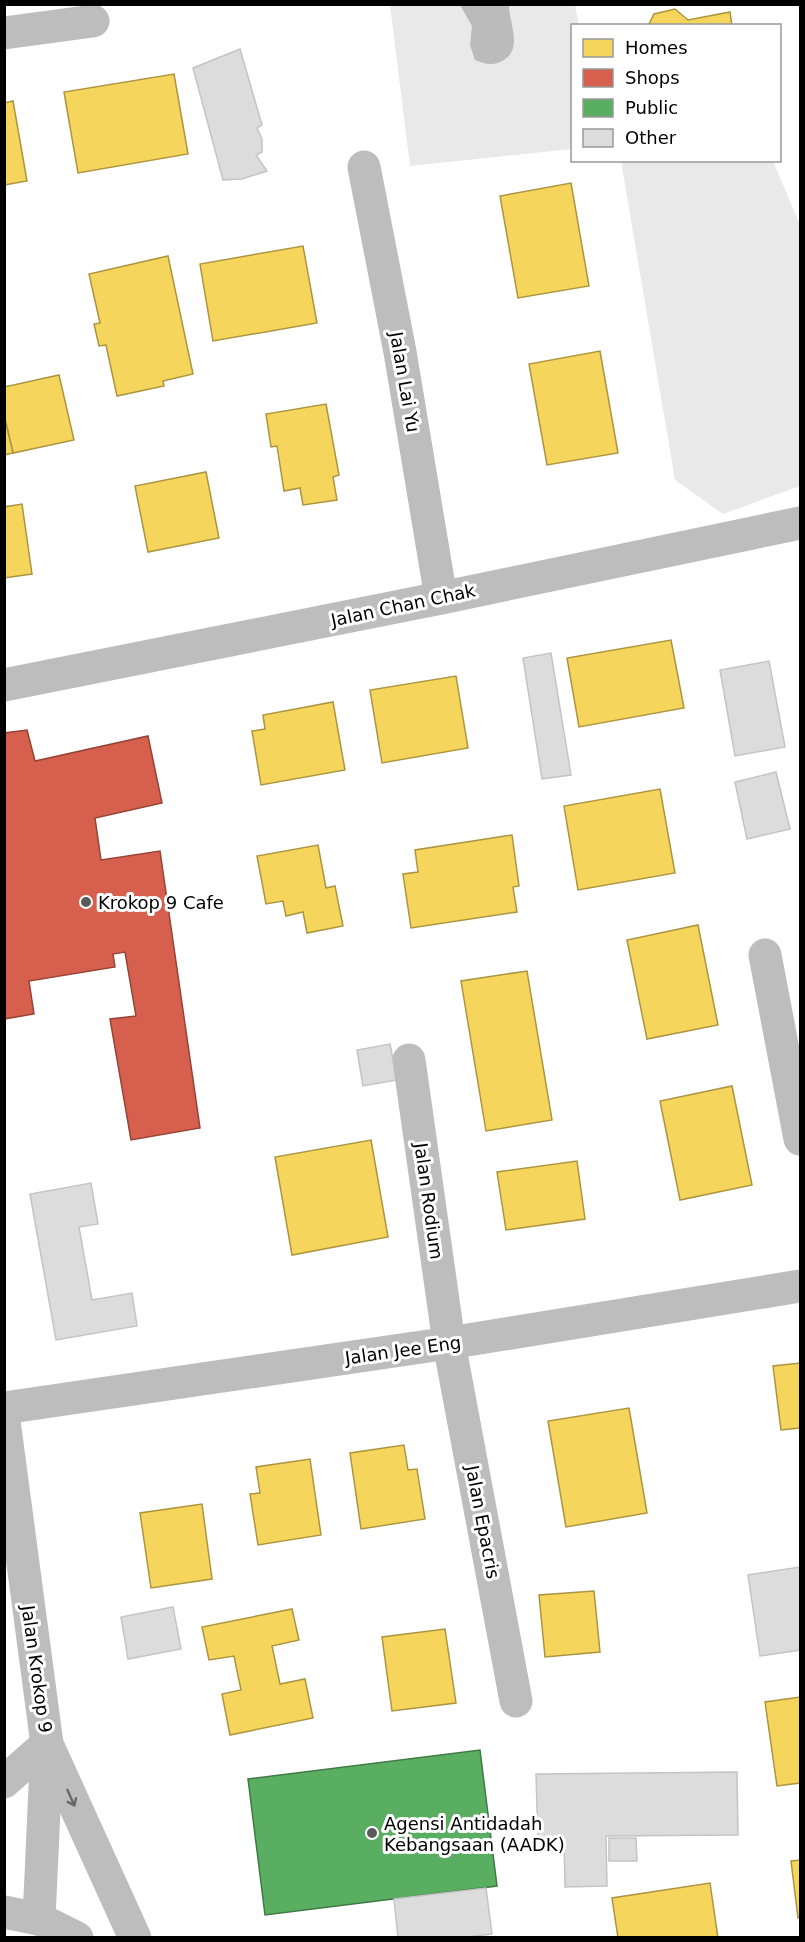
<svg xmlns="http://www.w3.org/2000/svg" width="805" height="1942" font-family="'DejaVu Sans',sans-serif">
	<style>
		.green { fill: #e9e9e9 }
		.water { fill: #bbb }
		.homes { fill: #f6d55c; stroke: #ac9540; stroke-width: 1.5 }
		.shops { fill: #d6604d; stroke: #964336; stroke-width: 1.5 }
		.public { fill: #5aae61; stroke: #3f7a44; stroke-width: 1.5 }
		.building { fill: #dcdcdc; stroke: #c4c4c4; stroke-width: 1.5 }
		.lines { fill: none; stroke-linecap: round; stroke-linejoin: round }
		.minor { stroke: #bdbdbd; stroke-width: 33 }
		.tertiary { stroke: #bdbdbd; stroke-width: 33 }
		.oneway { stroke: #686868 }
		.poi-dot { fill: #595959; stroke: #fff; stroke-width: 2 }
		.labels { text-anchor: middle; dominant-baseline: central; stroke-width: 6; stroke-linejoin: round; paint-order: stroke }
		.street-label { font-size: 18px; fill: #000; stroke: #fff }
		.poi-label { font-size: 18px; fill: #000; stroke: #fff; text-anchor: start }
	</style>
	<rect width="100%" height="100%" fill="#fff"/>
	<g class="green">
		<polygon points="390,5 575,5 579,25 572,26 572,149 410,166"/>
		<polygon points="621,161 773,161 800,225 800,486 723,514 675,480"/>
	</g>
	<path class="water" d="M460,5H509C509,23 524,50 502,61C494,66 484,64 475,60L470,45L472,26Z"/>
	<g class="homes">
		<polygon points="675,9 688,20 730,12 732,26 648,26 654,14"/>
		<polygon points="174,74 188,154 78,173 64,92"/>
		<polygon points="13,101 27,181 4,185 4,103"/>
		<polygon points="571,183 589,286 518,298 500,196"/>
		<polygon points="303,246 317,323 213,341 200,264"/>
		<polygon points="168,256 193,374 163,381 164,386 117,396 106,345 99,346 94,324 100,323 89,274"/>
		<polygon points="600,351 618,453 547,465 529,364"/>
		<polygon points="59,375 74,440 13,453 4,415 4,387"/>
		<polygon points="326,404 339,475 333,477 337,500 303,505 300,488 284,491 277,446 271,447 266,414"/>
		<polygon points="4,415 13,453 4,455"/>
		<polygon points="206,472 219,538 148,552 135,486"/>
		<polygon points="22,504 32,574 4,578 4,507"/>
		<polygon points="671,640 684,708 579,727 567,658"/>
		<polygon points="456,676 468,748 382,763 370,690"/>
		<polygon points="333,702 345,770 261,785 252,731 265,729 263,715"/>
		<polygon points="660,789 675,873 578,890 564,806"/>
		<polygon points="512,835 519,886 513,887 517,912 411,928 403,874 418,872 415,850"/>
		<polygon points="318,845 326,888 335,886 343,926 307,933 303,912 286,916 283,901 266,904 257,856"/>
		<polygon points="698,925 718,1025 647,1039 627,940"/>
		<polygon points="527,971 552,1120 486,1131 461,981"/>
		<polygon points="732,1086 752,1185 680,1200 660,1101"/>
		<polygon points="371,1140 388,1237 292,1255 275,1157"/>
		<polygon points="577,1161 585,1219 506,1230 497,1172"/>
		<polygon points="800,1363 800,1428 781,1430 773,1366"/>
		<polygon points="629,1408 647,1513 566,1527 548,1421"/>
		<polygon points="404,1445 408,1470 417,1469 425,1519 361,1529 350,1453"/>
		<polygon points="310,1459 321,1535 258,1545 250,1494 260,1493 256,1467"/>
		<polygon points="202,1504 212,1579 151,1588 140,1513"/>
		<polygon points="594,1591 600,1652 545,1657 539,1595"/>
		<polygon points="292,1609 299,1640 272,1646 280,1684 305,1679 313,1718 230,1735 222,1694 241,1690 234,1656 209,1660 202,1627"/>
		<polygon points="445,1629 456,1703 392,1711 382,1637"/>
		<polygon points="800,1697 800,1783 777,1786 765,1702"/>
		<polygon points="800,1860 800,1918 798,1918 791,1861"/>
		<polygon points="710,1883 718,1938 618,1938 612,1898"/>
	</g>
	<polygon class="shops" points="27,730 35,761 148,736 162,803 95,818 101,860 160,851 200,1128 131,1140 110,1019 136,1016 125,952 113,954 115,967 29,981 34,1014 4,1019 4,733"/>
	<polygon class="public" points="480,1750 497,1886 265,1915 248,1779"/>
	<g class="building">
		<polygon points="240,49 262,125 257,128 262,139 262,152 256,155 267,171 242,179 223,180 193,68"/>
		<polygon points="551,653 571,775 542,779 523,658"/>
		<polygon points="769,661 785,747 735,756 720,670"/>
		<polygon points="776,772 790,829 747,839 735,782"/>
		<polygon points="390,1044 397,1080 363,1086 357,1050"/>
		<polygon points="91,1183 98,1224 79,1227 92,1300 132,1293 137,1326 56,1340 30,1194"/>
		<polygon points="800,1567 800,1650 760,1656 748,1575"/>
		<polygon points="173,1607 181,1649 128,1659 121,1617"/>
		<polygon points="737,1772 738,1835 606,1836 607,1886 565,1887 564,1841 538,1841 536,1774"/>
		<polygon points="609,1838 636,1838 637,1861 609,1861"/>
		<polygon points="486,1888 492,1934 458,1938 398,1938 394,1899"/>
	</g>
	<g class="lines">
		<g class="minor">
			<polyline points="4,33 93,21"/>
			<polyline points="364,167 400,352 441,598"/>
			<polyline points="4,685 441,598 800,523"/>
			<polyline points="765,955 800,1139"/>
			<polyline points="409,1060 449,1343 516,1701"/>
			<polyline points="4,1408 449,1343 800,1286"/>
			<polyline points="4,1421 47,1744 39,1919"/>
		</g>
		<g class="tertiary">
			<polyline points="4,1782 47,1744 135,1938"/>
			<polyline points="4,1912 39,1919 77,1938"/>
		</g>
	</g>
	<defs><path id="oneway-shaft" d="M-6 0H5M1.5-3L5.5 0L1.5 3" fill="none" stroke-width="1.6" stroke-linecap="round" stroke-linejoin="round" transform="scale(1.5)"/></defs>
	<use class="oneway" href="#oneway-shaft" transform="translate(71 1798) rotate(66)"/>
	<g class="poi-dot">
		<circle cx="86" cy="902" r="6"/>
		<circle cx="372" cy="1833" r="6"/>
	</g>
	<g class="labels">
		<g class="street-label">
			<text transform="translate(405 382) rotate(80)">Jalan Lai Yu</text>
			<text transform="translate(403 605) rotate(-12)">Jalan Chan Chak</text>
			<text transform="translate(429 1201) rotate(82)">Jalan Rodium</text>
			<text transform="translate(403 1350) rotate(-8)">Jalan Jee Eng</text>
			<text transform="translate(483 1522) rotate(79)">Jalan Epacris</text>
			<text transform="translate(37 1669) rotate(82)">Jalan Krokop 9</text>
		</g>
		<g class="poi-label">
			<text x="98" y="902">Krokop 9 Cafe</text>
			<text x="384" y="1823">Agensi Antidadah<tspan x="384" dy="21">Kebangsaan (AADK)</tspan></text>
		</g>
	</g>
	<rect width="805" height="1942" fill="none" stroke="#000000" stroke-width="12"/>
	<rect x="571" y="24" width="210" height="138" fill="#ffffff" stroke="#999999" stroke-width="1.5"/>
	<rect x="583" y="39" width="30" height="18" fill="#f6d55c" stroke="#999999" stroke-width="1.5"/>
	<text x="625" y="54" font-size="18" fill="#000000">Homes</text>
	<rect x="583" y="69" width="30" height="18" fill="#d6604d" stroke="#999999" stroke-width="1.5"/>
	<text x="625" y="84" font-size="18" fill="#000000">Shops</text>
	<rect x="583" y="99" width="30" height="18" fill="#5aae61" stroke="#999999" stroke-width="1.5"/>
	<text x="625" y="114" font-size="18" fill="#000000">Public</text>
	<rect x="583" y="129" width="30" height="18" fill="#dcdcdc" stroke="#999999" stroke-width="1.5"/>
	<text x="625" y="144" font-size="18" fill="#000000">Other</text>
</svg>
